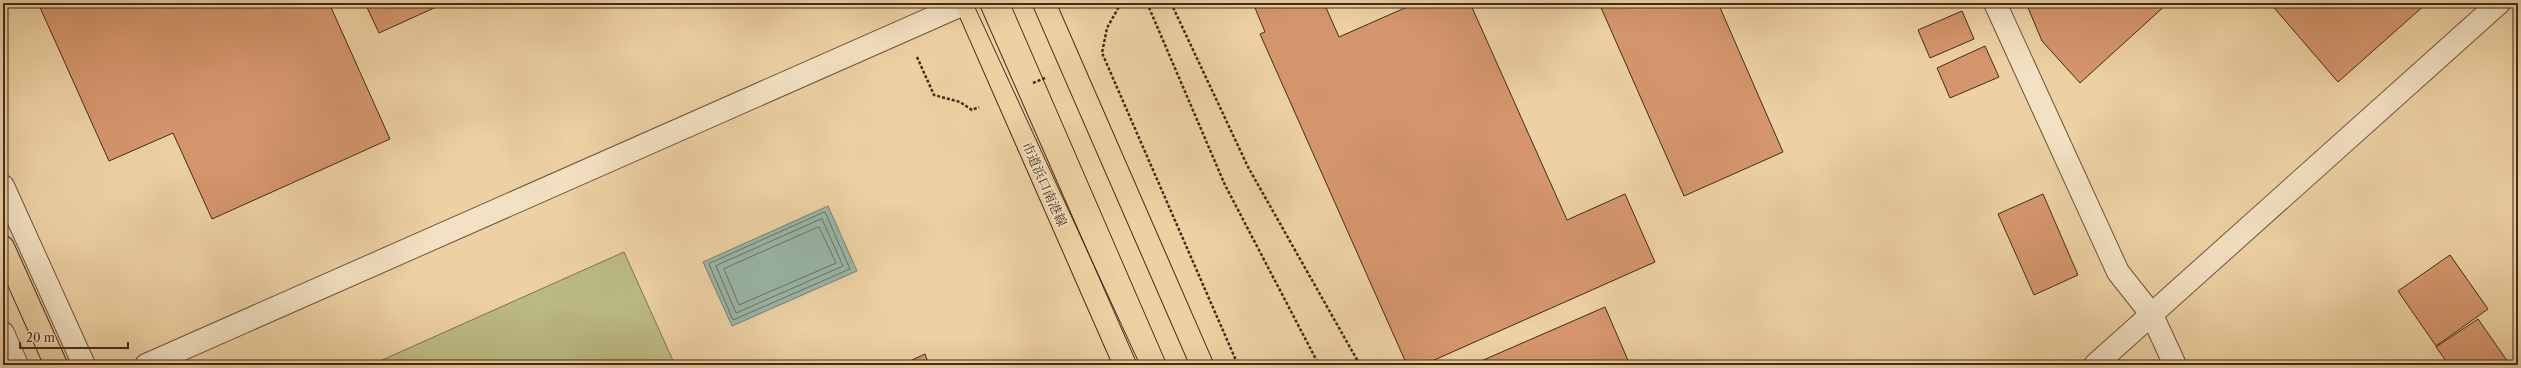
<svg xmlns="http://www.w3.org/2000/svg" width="2521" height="368" font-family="'Libre Caslon Text','Noto Serif JP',serif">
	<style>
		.green { fill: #bcba83; stroke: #80724f }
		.water { fill: #99b7aa; stroke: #777f71 }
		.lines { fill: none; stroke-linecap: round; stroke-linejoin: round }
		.shore { stroke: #6e7162; stroke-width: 1 }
		.building { fill: #d5966d; stroke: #442b1b }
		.minor-casing { stroke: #6e543d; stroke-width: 24 }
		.major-casing { stroke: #442b1b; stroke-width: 24 }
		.highway-casing { stroke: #442b1b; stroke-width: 24 }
		.path { stroke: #442b1b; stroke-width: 2.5; stroke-dasharray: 3 2; stroke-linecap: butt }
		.minor { stroke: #f3e1c3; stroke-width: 22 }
		.major { stroke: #edd1a3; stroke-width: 22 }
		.highway { stroke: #edd1a3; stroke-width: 22 }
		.tram { stroke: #442b1b; stroke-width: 1 }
		.labels { text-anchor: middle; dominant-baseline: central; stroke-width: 4; stroke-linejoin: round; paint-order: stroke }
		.street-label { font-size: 13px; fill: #442b1b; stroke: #f3e1c3 }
	</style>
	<rect width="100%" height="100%" fill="#edd1a3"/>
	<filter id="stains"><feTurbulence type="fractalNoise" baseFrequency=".005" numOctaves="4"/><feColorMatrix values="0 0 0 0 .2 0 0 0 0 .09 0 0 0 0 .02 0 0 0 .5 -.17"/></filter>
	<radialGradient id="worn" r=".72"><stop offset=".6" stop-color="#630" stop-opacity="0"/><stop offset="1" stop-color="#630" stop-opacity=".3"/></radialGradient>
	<polygon class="green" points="624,252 675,365 371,365"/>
	<polygon class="water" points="828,206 857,271 732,326 703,262"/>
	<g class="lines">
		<g class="shore">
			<polygon points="825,212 850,269 733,320 709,264"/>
			<polygon points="822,219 843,266 736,313 716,266"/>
			<polygon points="819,227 836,263 739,305 724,269"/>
		</g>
	</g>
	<g class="building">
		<polygon points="38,3 329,3 390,139 212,219 173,133 109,161"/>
		<polygon points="365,3 445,3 379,33"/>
		<polygon points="1253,3 1324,3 1339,37 1416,3 1470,3 1567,220 1625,194 1655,262 1423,365 1407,365 1260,34 1265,32"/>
		<polygon points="1599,3 1718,3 1783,152 1684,196"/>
		<polygon points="2026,3 2168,3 2080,83 2042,41"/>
		<polygon points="2270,3 2427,3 2338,82"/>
		<polygon points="1962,11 1974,39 1930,58 1918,30"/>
		<polygon points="1985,46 1999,77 1950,98 1937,68"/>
		<polygon points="2043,194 2078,275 2034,295 1998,214"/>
		<polygon points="2450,255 2488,309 2436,346 2398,291"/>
		<polygon points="1605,307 1630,365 1472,365"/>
		<polygon points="2478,319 2510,365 2449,365 2436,347"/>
		<polygon points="925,354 929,365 901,365"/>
	</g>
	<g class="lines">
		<g class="minor-casing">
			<g id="minor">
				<polyline points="1995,3 2118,272 2152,315 2175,365"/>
				<polyline points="3,186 84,365"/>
				<polyline points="3,333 17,365"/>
				<polyline points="146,365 966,3"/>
				<polyline points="2095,365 2499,3"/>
			</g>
		</g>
		<g class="major-casing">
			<g id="major">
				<polyline points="966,3 1125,365"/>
				<polyline points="1044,3 1202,365"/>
			</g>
		</g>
		<g class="highway-casing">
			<polyline id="highway" points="3,247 56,365"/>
		</g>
		<g class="path">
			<polyline points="1121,3 1107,28 1102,53 1238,365"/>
			<polyline points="1147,3 1225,185 1319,365"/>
			<polyline points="1171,3 1248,167 1360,365"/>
			<polyline points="917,57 934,95 960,102 972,110 979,107"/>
			<polyline points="1033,83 1045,78"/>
		</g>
		<use href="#minor" class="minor"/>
		<use href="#major" class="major"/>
		<use href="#highway" class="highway"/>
		<g class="tram">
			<polyline points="973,3 1140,365"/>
			<polyline points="1010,3 1167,365"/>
		</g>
	</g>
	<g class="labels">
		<g class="street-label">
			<text transform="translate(1045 184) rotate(66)">市道浜口南港線</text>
		</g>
	</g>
	<rect width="2521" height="368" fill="none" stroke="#edd1a3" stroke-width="16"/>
	<rect x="4" y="4" width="2513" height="360" fill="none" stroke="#442b1b" stroke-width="2"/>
	<rect x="8" y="8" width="2505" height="352" fill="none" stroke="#442b1b"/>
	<path d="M20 342v6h108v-6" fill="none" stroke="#442b1b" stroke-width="2"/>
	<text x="26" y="342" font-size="12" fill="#442b1b" stroke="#f3e1c3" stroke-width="3" paint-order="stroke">20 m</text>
	<rect width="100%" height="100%" filter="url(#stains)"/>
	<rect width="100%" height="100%" fill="url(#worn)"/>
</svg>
